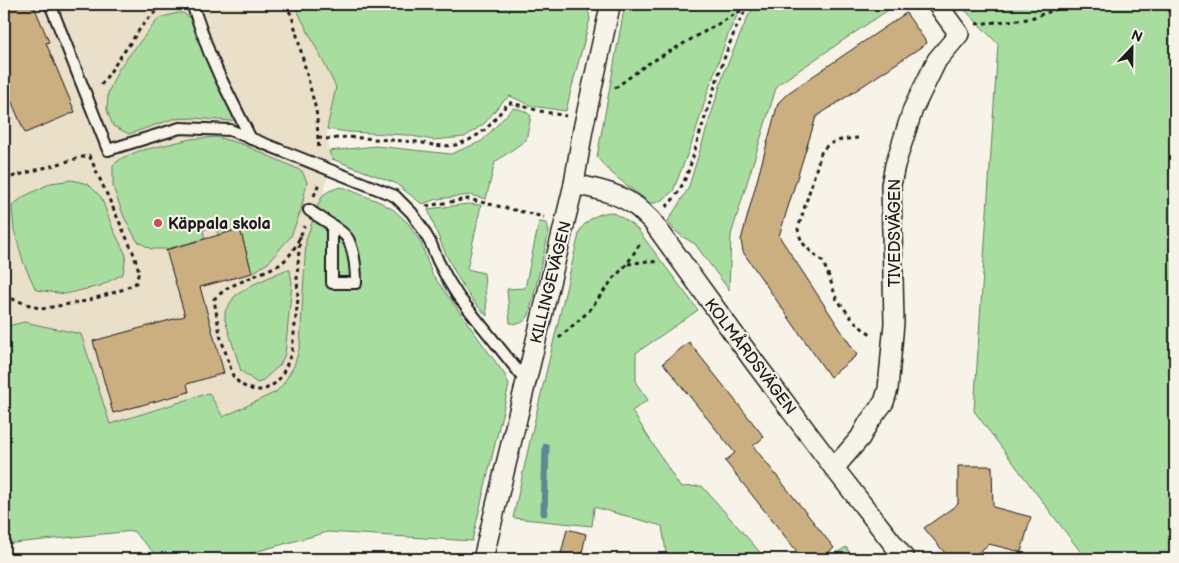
<svg xmlns="http://www.w3.org/2000/svg" width="1179" height="563" font-family="'Balsamiq Sans',sans-serif">
<style>
.built{fill:#eadfc9}
.green{fill:#a8dda0;stroke:#627c5e}
.lines{fill:none;stroke-linecap:round;stroke-linejoin:round}
.stream{stroke:#5a8a92;stroke-width:7}
.building{fill:#ccaf81;stroke:#1c1c1c}
.lane-casing{stroke:#1c1c1c;stroke-width:14}
.street-casing{stroke:#1c1c1c;stroke-width:22}
.path{stroke:#1c1c1c;stroke-width:3;stroke-dasharray:4 4;stroke-linecap:butt}
.lane{stroke:#f7f3e8;stroke-width:10}
.street{stroke:#f7f3e8;stroke-width:19}
.poi-dot{fill:#d1495b;stroke:#f7f3e8;stroke-width:2}
.labels{text-anchor:middle;stroke-width:4.5;stroke-linejoin:round;paint-order:stroke}
.poi-label{font-size:16px;font-weight:bold;fill:#1c1c1c;stroke:#f7f3e8;text-anchor:start}
.street-label{font-size:16px;fill:#1c1c1c;stroke:#f7f3e8}
</style>
<rect width="100%" height="100%" fill="#f7f3e8"/>
<filter id="ink" filterUnits="userSpaceOnUse"><feTurbulence type="fractalNoise" baseFrequency=".02" numOctaves="2"/><feDisplacementMap in="SourceGraphic" scale="10" xChannelSelector="R" yChannelSelector="G"/><feConvolveMatrix kernelMatrix="1 2 1 2 8 2 1 2 1" color-interpolation-filters="sRGB"/></filter>
<g filter="url(#ink)">
<path class="built" d="M4,4H433L336,87L327,129L329,151L332,159L323,195L318,205L303,270V299L300,346L294,366L284,383L276,392L222,417L209,393L110,424L81,334L24,322L4,327Z"/>
<g class="green">
<path d="M294,4H587L590,19L571,90L566,111L532,106L510,96L501,103L485,123L465,137L433,140L406,135L348,132L327,129L336,87Z"/>
<path d="M625,4H743L729,32L708,91L694,137L673,191L664,199L655,203H650C632,188 611,176 597,157Z"/>
<path d="M758,4H897L777,85L731,235L729,290L695,244L683,237L674,230L668,221L688,189L725,70L749,14Z"/>
<path d="M959,4H1175V559H1086L974,411L998,44Z"/>
<path d="M178,13H183L189,17L235,118L231,121L194,118L173,119L129,134L113,126L107,110L108,93L119,68L159,18Z"/>
<path d="M513,108C520,109 525,110 531,116L526,140L495,162L486,199L470,195L437,199L422,204L395,183L332,159L329,151L376,146L451,154L482,141Z"/>
<path d="M216,137L242,144L302,171L307,182L301,210L291,236L268,263L252,273L240,229L218,235L216,226L203,230L205,239L166,249H151L137,241L124,217L113,187V165L122,158L139,151L191,139Z"/>
<path d="M72,180L88,184L101,197L113,229L126,255L123,274L100,286L65,294L36,290L24,264L14,230L12,206L23,197L51,183Z"/>
<path d="M340,187L345,188L380,202L394,210L409,224L421,243L432,274L505,375L509,385L472,541L328,532L229,559H160L133,531L4,544V327L24,322L81,334L110,424L209,393L223,417L276,392L284,383L294,366L300,346L306,240L318,205L323,195L329,191Z"/>
<path d="M468,204L481,205L467,269L484,273L487,316C482,310 476,305 471,298C452,271 439,241 428,209Z"/>
<path d="M610,212C621,216 629,222 638,230L698,310L636,353V383L648,400L632,411L680,487L702,486L766,559H667L662,526L594,507L592,526L513,518L532,432L580,230C588,219 596,214 610,212Z"/>
<path d="M539,222L547,223L549,232L529,315C524,323 520,325 510,323L507,289L525,288Z"/>
<path d="M285,270H290L292,283L285,354L280,365L261,382L257,383L241,371L225,320V311L235,296L252,285Z"/>
<path d="M846,547L854,559H827Z"/>
</g>
<g class="lines">
<path class="stream" d="M544,513L546,447"/>
</g>
<g class="building">
<path d="M4,4H33L49,42L46,43L75,112L25,133L10,98L4,100Z"/>
<path d="M906,13L927,43L816,117L779,236L857,355L830,377L743,252L741,240L778,103L788,93Z"/>
<path d="M240,229L252,273L200,287L224,373L187,384L189,392L113,413L93,341L185,316L166,250Z"/>
<path d="M689,342L764,437L753,446L834,548L820,559H803L725,461L735,453L663,363Z"/>
<path d="M958,466H992L993,507L1031,517L1021,552L989,544L970,559H950L924,528L958,504Z"/>
<path d="M567,529L586,534L581,558L561,554Z"/>
</g>
<g class="lines">
<g class="lane-casing">
<g id="lane">
<path d="M50,4L108,150L180,128L230,130L395,196L412,213L422,228L431,244L438,261L448,280L458,296L526,381"/>
<path d="M192,4L209,52L220,77L251,139"/>
<path d="M309,210C318,217 344,231 348,239C355,253 356,268 356,283H332V225"/>
</g>
</g>
<g class="street-casing">
<g id="street">
<path d="M574,184C596,189 619,193 637,207C642,211 647,216 652,221L755,363L834,468L905,559"/>
<path d="M834,468L860,438L869,422L884,402L888,389L894,323L891,185L895,165L913,109L937,60L959,34L937,4"/>
<path d="M483,559L574,184L583,129L609,11L608,4"/>
</g>
</g>
<g class="path">
<path d="M285,4L292,16L316,110C318,123 317,135 319,148"/>
<path d="M976,24L1028,19L1063,7V4"/>
<path d="M101,85L144,23L163,4"/>
<path d="M615,88L646,65L746,8"/>
<path d="M318,138L329,139L347,137L418,142L433,145L444,146L456,145L469,140L481,133L491,124L508,103H512L540,111L566,116"/>
<path d="M858,138C845,139 828,140 821,153L798,229L799,234L802,242L807,248L823,262L830,279L836,298L853,320L863,329L873,335"/>
<path d="M4,179L90,155"/>
<path d="M314,196L319,183"/>
<path d="M426,206L468,199L544,217"/>
<path d="M666,207C685,189 691,164 698,139C707,112 715,85 724,59C731,40 738,20 750,4"/>
<path d="M300,236L297,277L298,299L292,351L287,364L281,377L274,384L264,390H254L241,385L233,376L220,335L214,299L227,288L279,265C292,256 299,241 304,226"/>
<path d="M628,264L648,261L656,262"/>
<path d="M4,296L41,309L86,301L119,291L136,283L139,271L133,252L89,155"/>
<path d="M559,338L588,312L613,279L627,264L641,242"/>
</g>
<use href="#lane" class="lane"/>
<use href="#street" class="street"/>
</g>
</g>
<circle class="poi-dot" cx="158" cy="223" r="5"/>
<g class="labels">
<g class="poi-label">
<text x="168" y="229">Käppala skola</text>
</g>
<g class="street-label">
<text transform="translate(894 233) rotate(-90)" y="6">TIVEDSVÄGEN</text>
<text transform="translate(550 282) rotate(-76)" y="6">KILLINGEVÄGEN</text>
<text transform="translate(751 356) rotate(53)" y="6">KOLMÅRDSVÄGEN</text>
</g>
</g>
<rect width="1179" height="563" fill="none" stroke="#f7f3e8" stroke-width="20"/>
<rect x="10" y="10" width="1159" height="543" fill="none" stroke="#1c1c1c" stroke-width="2" filter="url(#ink)"/>
<g transform="translate(1132 48) rotate(22)" stroke="#f7f3e8" stroke-width="4" paint-order="stroke">
<path d="M0-4L9 19L0 12L-9 19Z" fill="#1c1c1c"/>
<text y="-8" font-size="14" font-weight="bold" text-anchor="middle" fill="#1c1c1c">N</text>
</g>
</svg>
